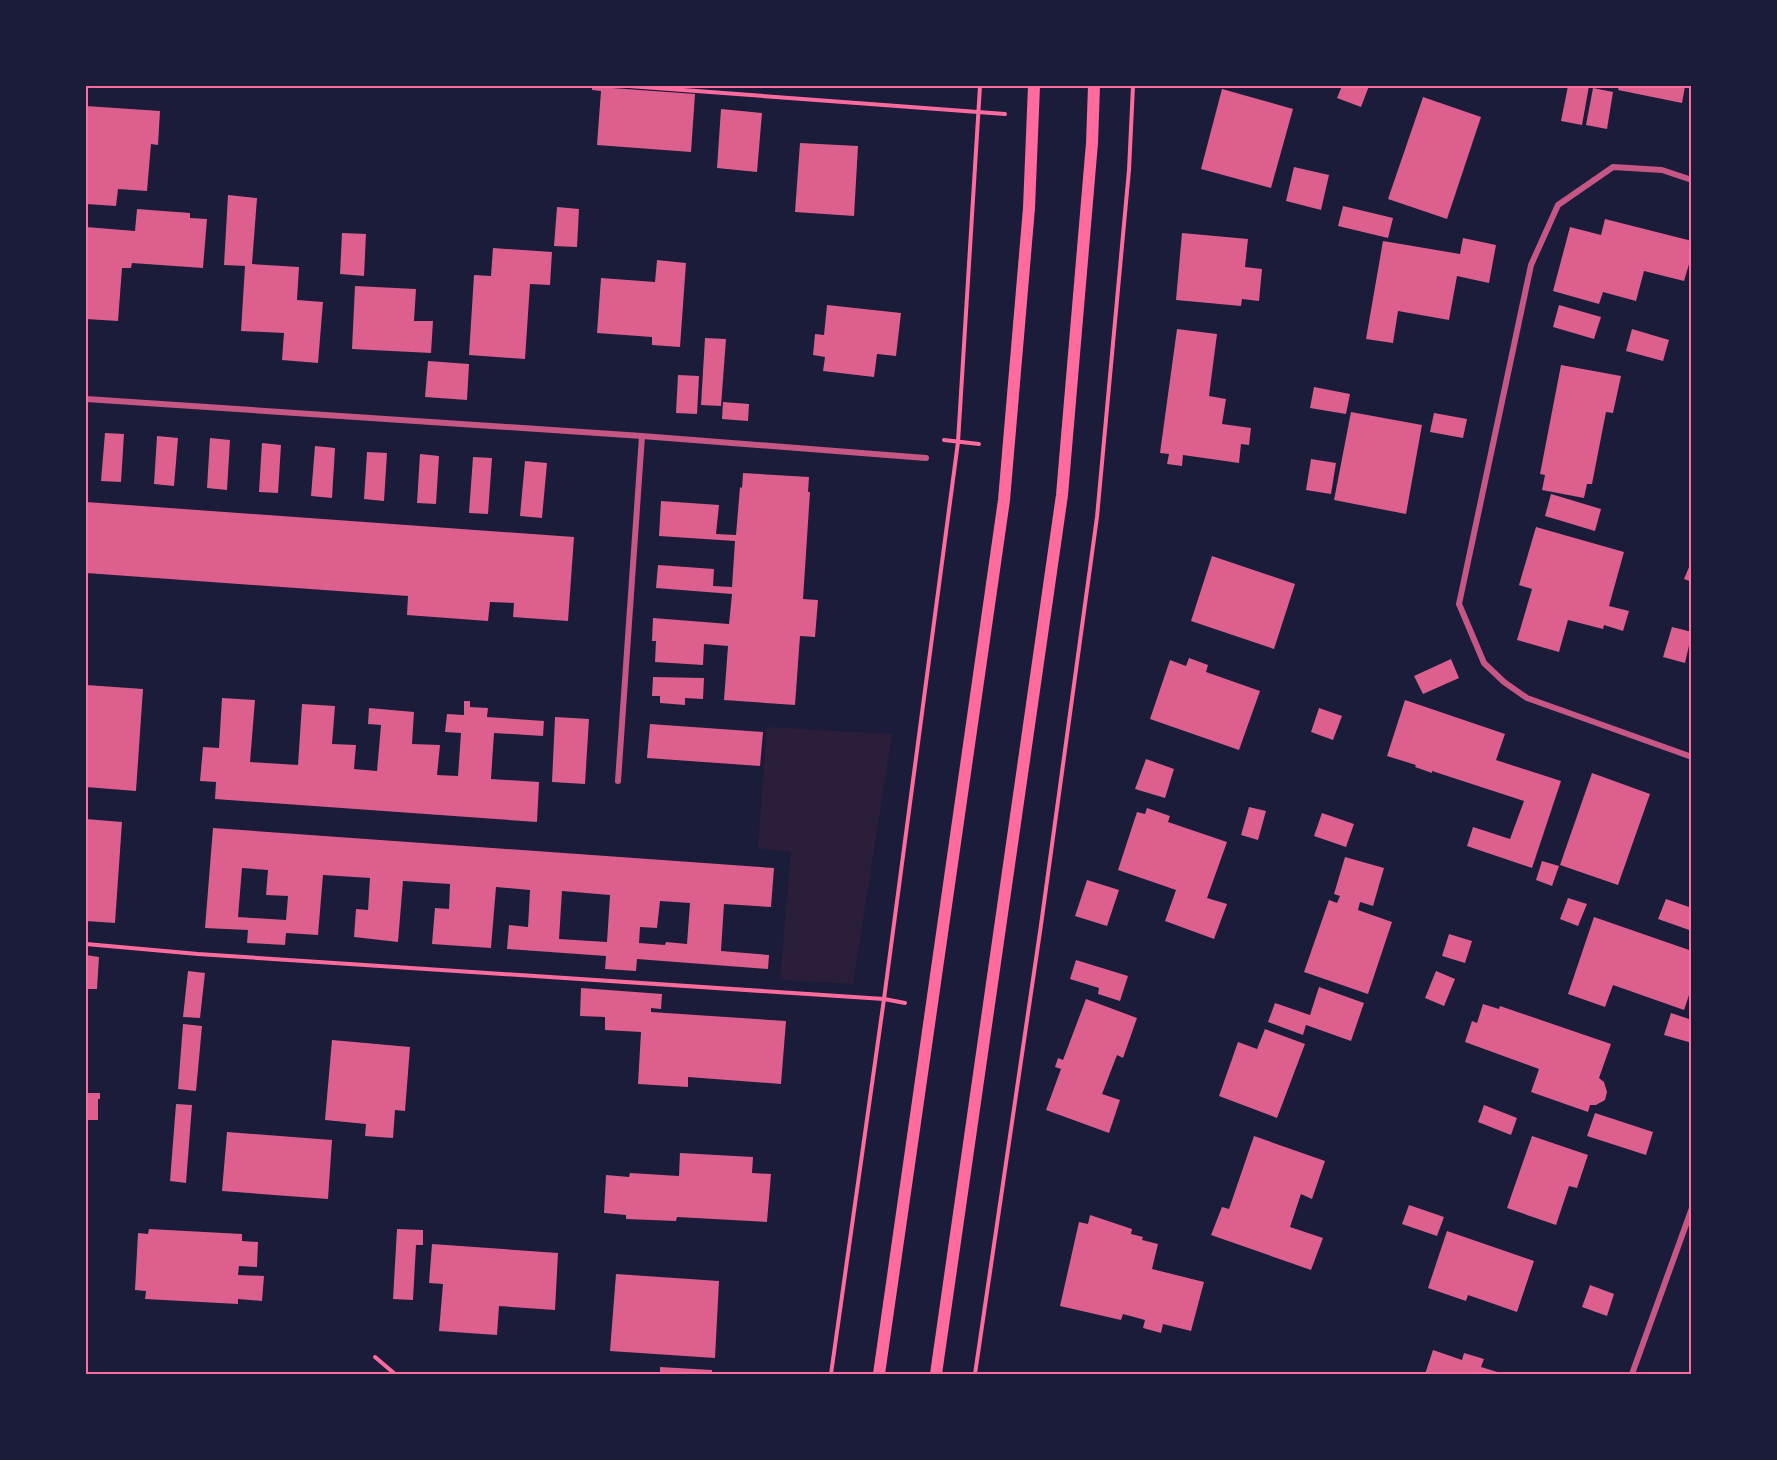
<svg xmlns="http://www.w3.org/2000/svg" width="1777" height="1460" font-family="Cabin,sans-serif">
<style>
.green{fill:#2a1e3b}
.building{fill:#dd5f8e;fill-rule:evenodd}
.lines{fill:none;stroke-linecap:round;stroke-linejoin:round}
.path{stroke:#ff6b9d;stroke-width:4}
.minor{stroke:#c65784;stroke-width:6}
.secondary{stroke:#ff6b9d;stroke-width:12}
.neatline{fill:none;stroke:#ff6b9d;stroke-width:2}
</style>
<rect width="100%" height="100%" fill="#1b1b3a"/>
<path class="green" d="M767,727L892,734L853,984L780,980L791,852L758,848Z"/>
<g class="building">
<path d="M592,86H613L612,88L695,94L691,152L597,145L601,91L592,90Z"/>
<path d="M1342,86H1369L1361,107L1337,98Z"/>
<path d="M1568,86H1589L1582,125L1561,121Z"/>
<path d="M1619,86H1685L1682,103L1618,90Z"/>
<path d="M1593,88L1613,92L1607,129L1586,125Z"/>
<path d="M1222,89L1293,109L1271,188L1201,169Z"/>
<path d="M1423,97L1481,117L1447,219L1388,199Z"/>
<path d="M86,106L160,111L158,145L151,144L147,191L118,189L116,206L86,204Z"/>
<path d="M721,109L762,113L757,172L717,168Z"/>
<path d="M800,143L858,146L854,216L795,212Z"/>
<path d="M1294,167L1329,175L1321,210L1286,201Z"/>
<path d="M228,195L257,198L252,264L299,267L297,300L323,302L318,363L282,360L284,333L241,331L245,266L224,265Z"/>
<path d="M1343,206L1393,218L1388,238L1338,226Z"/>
<path d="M557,207L579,209L577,247L554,246Z"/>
<path d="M137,209L190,213V218L207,219L203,268L132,263L131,268H122L118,321L86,319V227L135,231Z"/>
<path d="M1605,219L1692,241V254L1684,281L1644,271L1636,301L1603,292L1599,304L1553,291L1570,227L1601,235Z"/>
<path d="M342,233L366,234L364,276L340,274Z"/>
<path d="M1182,233L1248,239L1245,267L1262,269L1259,301L1242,299L1241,306L1176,300Z"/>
<path d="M1463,238L1496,245L1489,283L1457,276L1449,320L1398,311L1393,343L1366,339L1383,241L1460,254Z"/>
<path d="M493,248L552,252L550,285L530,284L525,359L469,355L474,275L491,276Z"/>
<path d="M657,260L686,263L680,347L652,345V337L597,333L601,278L655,282Z"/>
<path d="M355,286L416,289L414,321H433L431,353L352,349Z"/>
<path d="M827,305L901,313L896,356L877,354L874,377L823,371L825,357L813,355L815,334L824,335Z"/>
<path d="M1559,305L1601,317L1594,339L1553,327Z"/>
<path d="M1177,329L1217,334L1209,396L1226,399L1222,424L1251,428L1249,445L1241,444L1239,463L1183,455L1182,466L1167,464L1169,454L1160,453Z"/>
<path d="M1632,329L1669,340L1663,361L1626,351Z"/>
<path d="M705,338L726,339L721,406L701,405Z"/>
<path d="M428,361L469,364L467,400L425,397Z"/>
<path d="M1561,365L1621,376L1613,413L1606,412L1592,484H1587L1584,498L1542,490L1545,475L1540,474Z"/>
<path d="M678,375L699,376L697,414L676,413Z"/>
<path d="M1314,387L1350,394L1346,414L1310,408Z"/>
<path d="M723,402L749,404L748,421L722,419Z"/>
<path d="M1351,412L1422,425L1406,514L1334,500Z"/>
<path d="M1434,413L1467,419L1463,438L1430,432Z"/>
<path d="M105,433L124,434L121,482L101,481Z"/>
<path d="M157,436L178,438L174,486L154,484Z"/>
<path d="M210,438L230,440L227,490L207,488Z"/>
<path d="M262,443L281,445L278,493L259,492Z"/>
<path d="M315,446L335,448L332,498L311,496Z"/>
<path d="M367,452L387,453L384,501L364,499Z"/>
<path d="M420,454L439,456L436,504L417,503Z"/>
<path d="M473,457L492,458L488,514L469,513Z"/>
<path d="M1311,459L1336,463L1331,494L1306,490Z"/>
<path d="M525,461L547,463L542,518L520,516Z"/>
<path d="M743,473L809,477L808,492H810L803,599L818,600L815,637L800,636L795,705L724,700L728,646L704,644L703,665L655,662L656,641H652L653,618L729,624L732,594L656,588L658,565L714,569L713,586L732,587L735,541L659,536L661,501L719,505L716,534L736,535L740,487L742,488Z"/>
<path d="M1551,494L1601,509L1595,531L1545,516Z"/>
<path d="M86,502L574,537L568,621L513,617L514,603L490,602L488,621L407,615L408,596L86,573Z"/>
<path d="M1536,527L1624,552L1609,606L1629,611L1623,631L1604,625L1603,629L1568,620L1559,652L1517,640L1532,589L1519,585Z"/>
<path d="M1212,556L1295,584L1274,649L1191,621Z"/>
<path d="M1692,560V582L1684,579Z"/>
<path d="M1672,627L1692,632L1685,663L1663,657Z"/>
<path d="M1189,658L1208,665L1206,672L1260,691L1239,750L1150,719L1170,660L1186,666Z"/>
<path d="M1451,659L1459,678L1423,694L1414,676Z"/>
<path d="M653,677L704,678L703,699L685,698V705L660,703V696H652Z"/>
<path d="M86,685L143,689L136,791L86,787Z"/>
<path d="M222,698L255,700L250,762L298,765L302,704L335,706L332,744L356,745L354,769L377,771L381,725L368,724L369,708L414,712L412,744L440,745L437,775L458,776L461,733L445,732L447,714L464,715V701H470V707L488,708L487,717L544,721L543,736L494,733L491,779L539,782L537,822L215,799L216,782L200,781L203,747L219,748Z"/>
<path d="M1405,700L1505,734L1496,760L1561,781L1532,868L1467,846L1473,827L1510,839L1524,801L1432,771V773L1415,767L1416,765L1387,756Z"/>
<path d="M1319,708L1342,716L1333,740L1311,732Z"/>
<path d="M555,717L589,719L585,784L552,782Z"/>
<path d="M650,724L763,732L760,766L647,758Z"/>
<path d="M1146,759L1174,769L1165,798L1135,789Z"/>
<path d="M1592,773L1650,794L1618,885L1560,865Z"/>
<path d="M1249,807L1266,811L1258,840L1241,835Z"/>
<path d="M1147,808L1170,816L1168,822L1227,842L1207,898L1227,904L1214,939L1165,921L1176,890L1118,870L1137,812L1145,814Z"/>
<path d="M1322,813L1354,824L1346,847L1314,836Z"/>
<path d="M86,819L122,822L115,923L86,921Z"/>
<path d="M213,828L774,868L771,907L724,904L721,951L769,955L768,969L637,959L636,971L605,969L606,956L507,949L509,925L528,927L530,890L496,887L491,948L432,944L435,908L449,909L450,884L403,881L398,942L354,937L356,909L368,910L370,878L323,875L318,935L286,933L285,945L247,943L248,930L205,928ZM242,868L268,870L266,895L288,896L286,920L238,917ZM562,891L610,895L607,942L559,939ZM660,901L690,903L687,944L666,942L665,945L639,943L640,927L657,928Z"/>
<path d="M1345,857L1384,868L1373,906L1360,902L1358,910L1392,922L1368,994L1304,972L1329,900L1337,903L1340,896L1334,894Z"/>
<path d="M1542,861L1559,866L1552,886L1536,880Z"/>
<path d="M1087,880L1119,890L1107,926L1075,916Z"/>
<path d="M1568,898L1587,904L1578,926L1560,919Z"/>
<path d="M1666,899L1692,908V931L1658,919Z"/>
<path d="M1594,917L1692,951V986L1684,1010L1613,985L1605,1007L1568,994Z"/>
<path d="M1449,934L1472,941L1465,963L1442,956Z"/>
<path d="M86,955L99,957L97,989H86Z"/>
<path d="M1076,960L1128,976L1120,1001L1098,994L1099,988L1070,979Z"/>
<path d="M188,971L205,973L200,1018L183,1017Z"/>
<path d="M1436,971L1455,979L1444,1006L1425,998Z"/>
<path d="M1319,987L1364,1003L1351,1041L1306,1025L1303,1035L1268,1022L1275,1003L1310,1015Z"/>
<path d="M581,988L662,994L661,1009L651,1008V1012L786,1021L781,1084L688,1077V1087L638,1084L641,1032L605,1030V1017L580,1016Z"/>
<path d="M1086,999L1137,1018L1123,1058L1117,1055L1102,1094L1120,1100L1109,1133L1046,1110L1061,1069L1055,1067L1058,1058L1063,1060Z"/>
<path d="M1483,1004L1499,1009L1500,1006L1611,1044L1599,1078L1604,1082L1607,1092L1605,1100L1596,1105H1590L1588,1112L1531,1092L1539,1069L1465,1042L1472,1021L1477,1023Z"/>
<path d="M1671,1013L1692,1020V1043L1664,1035Z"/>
<path d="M183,1024L202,1026L196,1091L178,1089Z"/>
<path d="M1265,1029L1305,1044L1277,1118L1219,1096L1238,1042L1257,1049Z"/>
<path d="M332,1040L410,1047L405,1111L395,1110L393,1138L365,1136L366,1124L325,1120Z"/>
<path d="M86,1093H100V1099H98V1120H86Z"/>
<path d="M176,1104L192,1105L186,1183L170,1181Z"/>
<path d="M1484,1105L1517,1118L1511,1135L1478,1122Z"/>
<path d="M1595,1113L1653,1132L1646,1155L1587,1136Z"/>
<path d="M227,1132L332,1140L328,1199L222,1191Z"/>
<path d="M1254,1136L1325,1161L1312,1199L1301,1194L1290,1227L1323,1238L1311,1270L1211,1235L1222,1207L1229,1209Z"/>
<path d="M1532,1136L1588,1155L1577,1188L1569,1186L1556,1225L1507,1208Z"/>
<path d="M680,1153L753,1157L752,1173L771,1174L767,1222L677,1217L676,1221L626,1219V1215L604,1213L606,1175L629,1177L630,1173L679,1176Z"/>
<path d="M1409,1205L1444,1217L1437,1236L1402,1224Z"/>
<path d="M1090,1215L1132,1229L1131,1234L1143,1237L1142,1240L1158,1244L1152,1269L1204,1282L1191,1331L1163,1324L1161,1333L1143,1328L1145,1320L1123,1314L1121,1320L1060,1306L1079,1222L1088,1224Z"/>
<path d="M149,1229L242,1234V1241L258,1242L257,1267L239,1266L238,1275L264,1276L262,1301L238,1299V1304L145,1299L146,1291L135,1290L138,1233L148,1234Z"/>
<path d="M397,1229L423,1230V1245H416L413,1300L393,1299Z"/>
<path d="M1447,1231L1534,1261L1517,1312L1468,1295L1466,1301L1428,1288Z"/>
<path d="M432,1244L558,1253L555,1310L499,1306L497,1335L439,1331L443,1284L429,1283Z"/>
<path d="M616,1274L719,1281L715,1358L610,1351Z"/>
<path d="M1590,1285L1614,1294L1607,1316L1582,1307Z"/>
<path d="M1433,1350L1462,1360L1464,1353L1484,1359L1481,1367L1504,1374H1425Z"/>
<path d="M660,1367L712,1370V1374H660Z"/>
</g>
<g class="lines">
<g class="path">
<path d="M629,86L1005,114"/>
<path d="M944,440L979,444"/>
<path d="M86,944L198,954L884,999L905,1003"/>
<path d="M375,1357L395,1374"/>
<path d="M831,1374L884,999L958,442L980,86"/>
<path d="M975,1374L1041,925L1097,517L1129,170L1133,86"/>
</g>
<g class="minor">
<path d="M1692,180L1662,170L1613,167L1558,205L1531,265L1459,604L1484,663L1504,682L1527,698L1692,757"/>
<path d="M86,399L642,436L926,458"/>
<path d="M618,781L642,436"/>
<path d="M1632,1374L1692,1208"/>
</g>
<g class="secondary">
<path d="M879,1374L1004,500L1029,208L1034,86"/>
<path d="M936,1374L1062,495L1092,143L1094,86"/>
</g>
</g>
<rect width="1777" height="1460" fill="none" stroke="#1b1b3a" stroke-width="174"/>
<rect x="87" y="87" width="1603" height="1286" class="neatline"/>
</svg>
